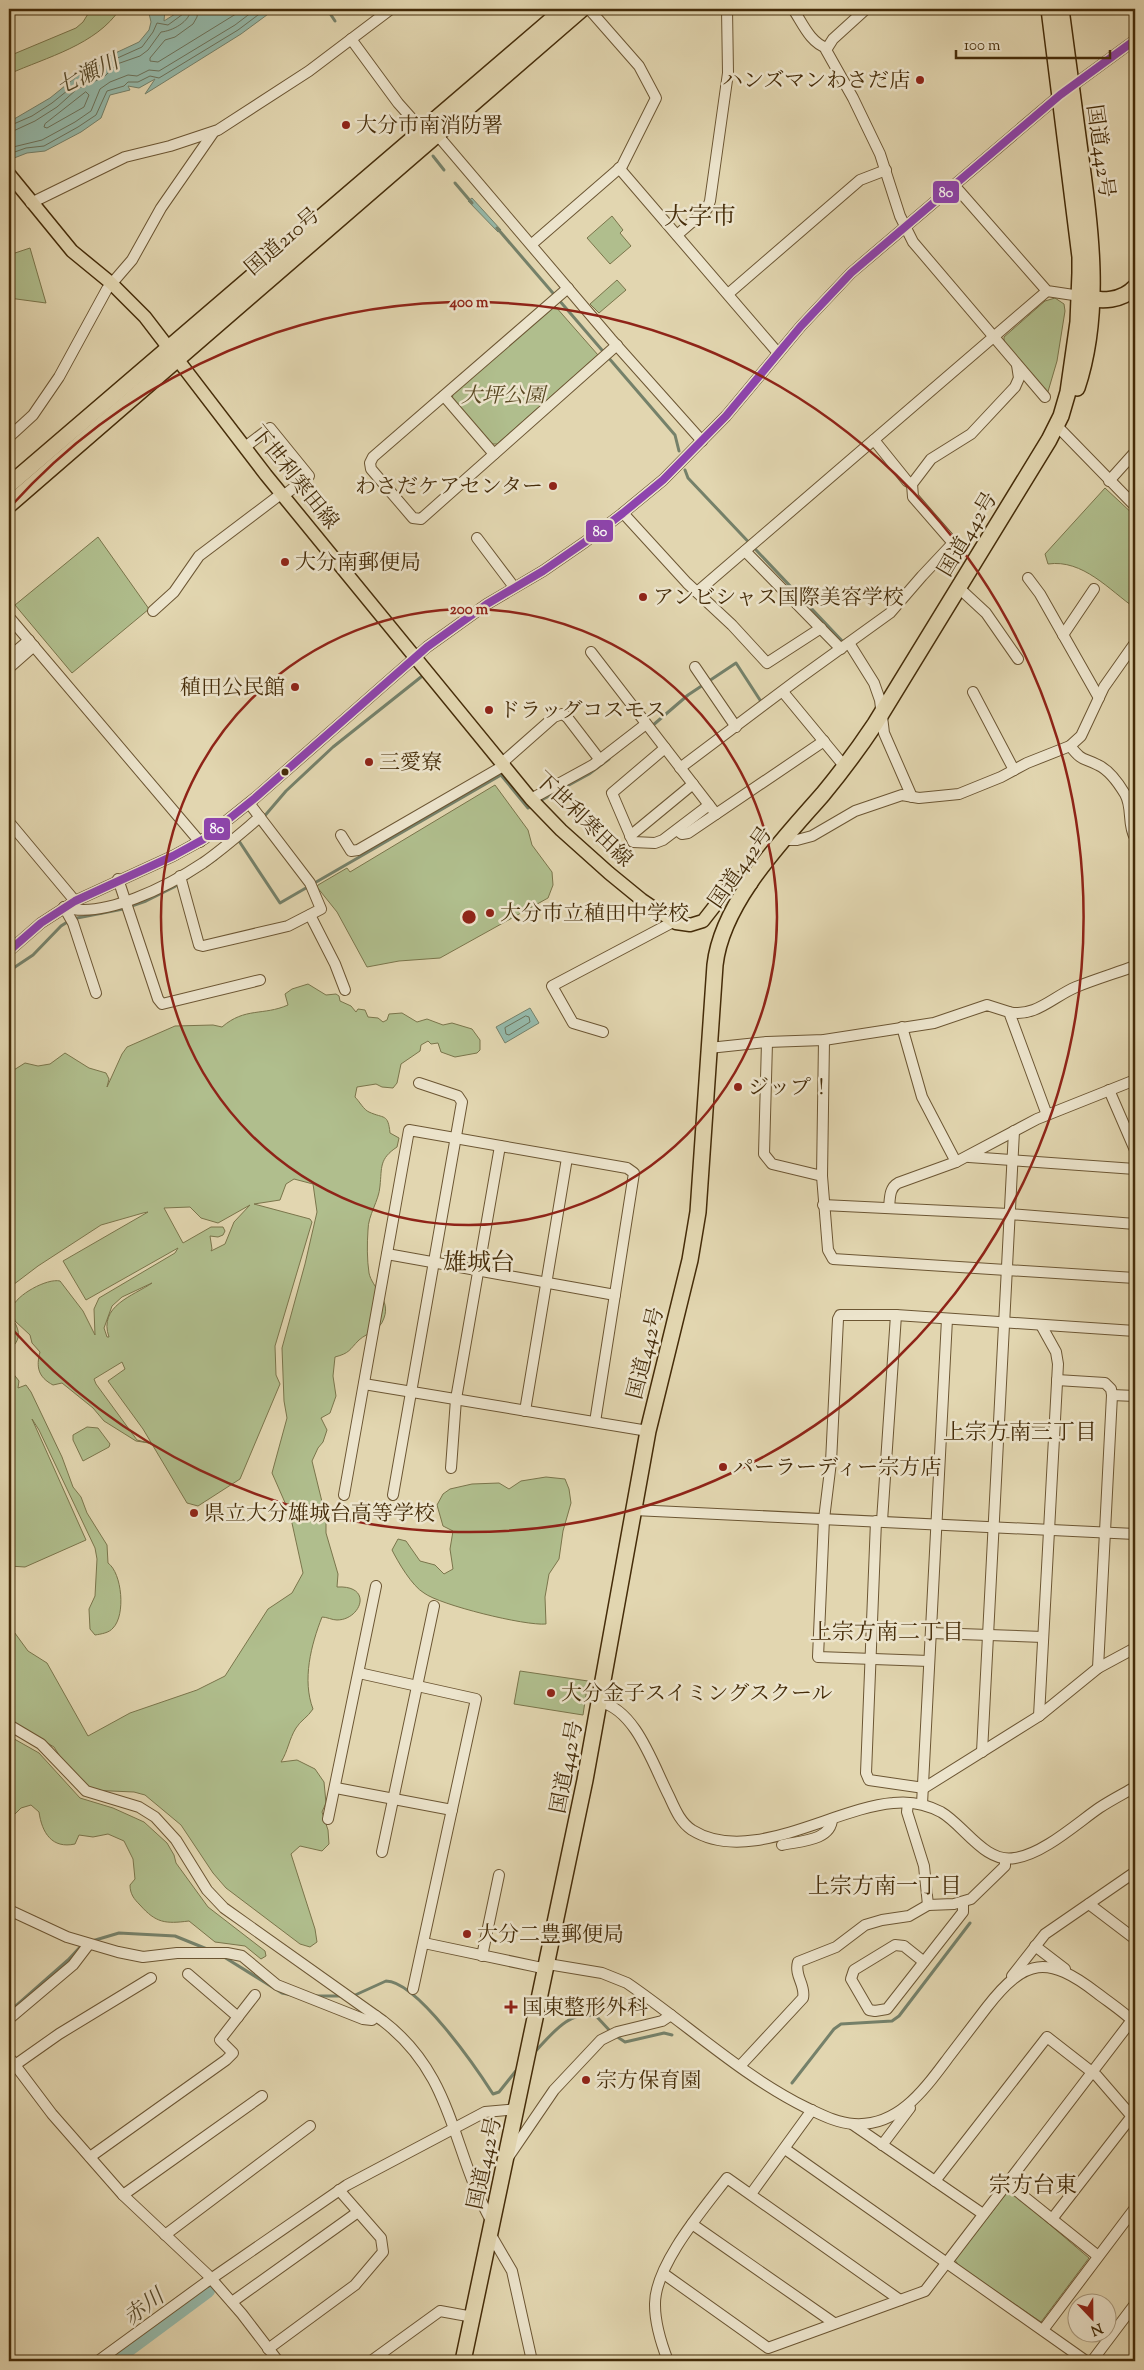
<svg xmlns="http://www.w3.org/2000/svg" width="1144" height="2370" font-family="'Sorts Mill Goudy','Noto Serif JP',serif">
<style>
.green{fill:#b0be8d;stroke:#7a754b;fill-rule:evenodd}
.water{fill:#95b9aa;stroke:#75816a}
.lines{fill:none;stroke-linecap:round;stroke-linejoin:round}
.shore{stroke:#6d725a;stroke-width:1}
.stream{stroke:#75816a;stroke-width:3}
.river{stroke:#95b9aa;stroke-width:19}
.minor-casing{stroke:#6c5633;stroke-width:12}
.major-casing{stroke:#452c09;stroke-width:15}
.highway-casing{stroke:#452c09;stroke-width:18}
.minor{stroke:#ece4cc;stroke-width:10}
.major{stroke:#e2d6b0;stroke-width:12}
.highway{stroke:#e2d6b0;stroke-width:15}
.bus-1-casing{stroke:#ece4cc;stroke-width:11}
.bus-1{stroke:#8e44ad;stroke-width:8}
.ring{fill:none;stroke:#8f2418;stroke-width:2.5}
.poi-dot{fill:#8f2418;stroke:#ece4cc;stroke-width:2}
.bus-dot{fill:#452c09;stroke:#ece4cc;stroke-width:2}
.labels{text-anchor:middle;stroke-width:5;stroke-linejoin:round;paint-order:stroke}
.poi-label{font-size:21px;fill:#452c09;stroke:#ece4cc;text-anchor:start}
.street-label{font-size:21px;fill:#452c09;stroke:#ece4cc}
.park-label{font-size:21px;font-style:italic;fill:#5a4923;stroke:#ece4cc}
.water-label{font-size:22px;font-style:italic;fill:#554829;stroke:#ece4cc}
.neighbourhood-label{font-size:22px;fill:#452c09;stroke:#ece4cc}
.quarter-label{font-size:24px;fill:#452c09;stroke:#ece4cc}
.centre{fill:#8f2418;stroke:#ece4cc;stroke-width:2.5}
.ring-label{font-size:15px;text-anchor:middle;font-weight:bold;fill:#8f2418;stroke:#ece4cc;stroke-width:5;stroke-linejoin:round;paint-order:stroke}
.line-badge{stroke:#ece4cc;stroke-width:2}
.badge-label{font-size:14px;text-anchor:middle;font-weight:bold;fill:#fff}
</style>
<rect width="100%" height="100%" fill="#e2d6b0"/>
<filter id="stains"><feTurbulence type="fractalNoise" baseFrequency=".004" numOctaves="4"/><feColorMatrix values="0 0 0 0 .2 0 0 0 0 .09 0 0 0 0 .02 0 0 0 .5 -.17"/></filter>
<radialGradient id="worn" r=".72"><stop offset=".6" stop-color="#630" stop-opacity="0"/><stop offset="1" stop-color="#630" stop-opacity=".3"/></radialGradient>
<g class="green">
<path d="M91,9H120C96,45 47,57 9,74V56L76,28L83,22Z"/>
<path d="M612,216L623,230L620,233L631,246L610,264L587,238Z"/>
<path d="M30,248L46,303L9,298V255Z"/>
<path d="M617,280L626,290L599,313L590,304Z"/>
<path d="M1055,298L1064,304L1065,311L1057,361L1047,395L1004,344V337L1045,301Z"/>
<path d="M555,306L598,355L497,444H488L452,402L453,393Z"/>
<path d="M1105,488L1135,516V608C1109,590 1083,559 1048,564L1045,554Z"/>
<path d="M98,537L149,609L72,673L15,605Z"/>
<path d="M495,785L528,830L532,845L552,872L553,885L548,898L440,958L399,961L367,967L337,912L317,887L318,885L347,868L350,872Z"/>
<path d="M308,984L326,995L336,994L339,996L340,1001L351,1006L356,1012L358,1009L365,1010L368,1017L378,1018L383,1022L387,1020L389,1014L402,1013L417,1022L427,1019L443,1025L452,1023L472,1029L480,1040V1050L477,1053L455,1057L441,1052L438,1043L431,1044L428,1041L421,1045L420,1051L401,1064L397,1083L393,1088L382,1087L376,1084L357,1087L355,1097C359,1101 364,1110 369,1112C384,1119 388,1113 390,1133L399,1138L397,1147C379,1159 382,1167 380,1186C379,1201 368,1215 368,1230C367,1244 367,1260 369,1273C372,1288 391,1299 384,1318C380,1331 368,1332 359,1340C349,1350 350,1353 335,1357L333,1376L336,1396L330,1413L321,1418L327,1430L323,1442L318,1448L312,1461L326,1518V1533L338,1574L337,1587C374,1585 361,1620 337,1620C332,1620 327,1617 322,1617C311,1645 302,1680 313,1709C308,1717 300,1721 296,1728C289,1739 288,1751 281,1762L297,1760L315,1769L324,1782L326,1803L322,1812L328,1830L329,1844L322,1851L300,1846L291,1854L315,1929L317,1942L310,1947L300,1944L226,1888L213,1873L181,1825L145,1795L134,1792L88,1790L61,1758L54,1747L9,1720V1625L28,1651L47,1663L88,1736L130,1713L197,1690L225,1676L268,1609L292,1593L303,1573L290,1514L272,1473L287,1418L284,1401L282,1348L305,1264L317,1212L313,1184L294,1179L286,1184L280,1200L254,1204L310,1219L312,1222L275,1346L276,1375L280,1384L240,1479L198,1506L187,1503L143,1429L108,1381L125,1369L122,1362L94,1379L96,1384L137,1440L149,1443L136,1441L104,1421L93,1408L62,1383L53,1385C38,1377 36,1367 40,1352L32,1343L30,1335L15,1321L12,1308C16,1295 47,1278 60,1281L83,1311L95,1335L94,1309L99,1298L175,1253L178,1248L86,1300L63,1261L148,1212L143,1213L101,1225L38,1266L9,1288V1073L25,1063L38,1066L50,1064L65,1053L89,1068L106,1073L109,1079L107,1087L122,1054L127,1047L175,1026L213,1025L222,1027C245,1007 263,1016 288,1005L285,994L292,989ZM250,1205L234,1222L225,1244L211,1251L212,1249L210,1236L218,1237L223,1235L225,1231L223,1227H211L183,1243L164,1208L190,1207L201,1218L218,1223ZM152,1283C133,1296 98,1306 109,1337H107L104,1328L112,1306L122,1297Z"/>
<path d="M9,1320L15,1323C21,1334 19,1342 9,1350Z"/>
<path d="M12,1372L19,1381L18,1388L26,1385L31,1392L62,1457L73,1487L81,1497L87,1513L107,1545L108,1563C122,1573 126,1615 113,1628C109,1633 101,1634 95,1635L90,1629L89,1609L95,1596L97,1559L95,1548L39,1430L32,1419L86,1540L25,1567L9,1566V1374Z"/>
<path d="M87,1427L98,1428L110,1444L109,1447L83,1461L73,1440V1435Z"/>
<path d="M546,1477L565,1479L569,1489L571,1503L563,1531L559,1559L549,1574L545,1597L546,1624C525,1626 440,1605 424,1593C412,1586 398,1562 392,1550L398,1539L406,1541L420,1561L435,1565L444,1574L453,1569L450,1549L453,1531L443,1526L437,1505L443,1494L450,1489L472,1484L499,1483L509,1489L521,1481Z"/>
<path d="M520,1671L588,1681L583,1715L514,1704Z"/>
<path d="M9,1736L39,1753L80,1798L113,1808L144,1822L167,1843L174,1855L176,1863L208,1907L265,1951L266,1956L261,1959L245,1946L215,1942L189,1921C165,1924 156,1923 140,1905C134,1899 130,1894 130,1885L135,1879L133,1859L124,1841L108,1834L93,1837L79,1835L75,1844C52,1849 42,1833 39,1812L31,1805L21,1808L9,1820Z"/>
<path d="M1009,2190L1089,2258L1041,2322L959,2266L955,2260Z"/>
</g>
<g class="water">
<path d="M148,9H165L164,21L183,9H275L241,34L145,94L155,79L139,88L128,86L130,90L110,95L101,118L81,132L45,151L27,153L9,160V122L50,98L81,73L97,68L109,56L139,42L149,30L151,22Z"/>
<path d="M472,198L501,230L498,232L468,201Z"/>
<path d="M530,1008L539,1023L505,1043L496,1027Z"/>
</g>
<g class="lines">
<g class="shore">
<path d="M198,9L197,17L193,24L175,37L165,40L150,58V61L158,62L244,9"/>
<path d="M86,92L89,95L84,107L47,128L44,127L45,124Z"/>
<path d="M9,126L32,116L52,103L83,78L100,72L113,60L142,47L153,32L157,23L168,25L183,14L184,9"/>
<path d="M9,133L35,121L57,107L77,89L104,77L117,64L140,56L148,50L161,32C172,31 190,22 191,9"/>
<path d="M9,148L42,140L75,122L91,111L100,89L110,82L128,75L137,76L149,70L159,71L235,25L256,9"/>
<path d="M9,154L26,148L44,146L78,127L96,115L107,91L124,86L128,82H138L150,76L159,78L238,30L266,9"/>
<path d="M526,1016L529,1017L530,1022L509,1035L506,1034L505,1028Z"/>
</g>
<g class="stream">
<path d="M327,9L335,21"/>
<path d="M433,156L444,170"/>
<path d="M455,183L472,203"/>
<path d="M497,228L675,435L679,451"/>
<path d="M685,470L688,478L845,644"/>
<path d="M652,726L688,695L736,663L760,700"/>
<path d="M538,802L589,774L609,759"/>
<path d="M262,819L286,791L333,747L421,677"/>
<path d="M239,841L280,903L501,775L528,808L532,805"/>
<path d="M9,971L33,955L61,926L72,919L123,909L146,901L174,887L216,859"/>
<path d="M92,1941L119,1933L175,1936L207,1949"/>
<path d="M224,1957L282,1993L292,1995"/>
<path d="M316,1996H342"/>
<path d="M353,1996L386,1981C417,1981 477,2069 493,2094L499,2092L519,2067"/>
<path d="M9,2012L68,1960L82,1945"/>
<path d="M616,2036L625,2042L664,2033L672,2035"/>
<path d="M534,2053C550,2036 571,2007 597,2017L611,2032"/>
<path d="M792,2083L834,2029L841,2024L892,2021L899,2016L970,1923"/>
</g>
<path class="river" d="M109,2361L206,2289"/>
<g class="minor-casing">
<g id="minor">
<path d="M793,9C802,22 810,43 827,48"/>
<path d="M866,9L833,39L826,50L853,98L880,154L900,216L913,242L1045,397"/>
<path d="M351,39L398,103L422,130"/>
<path d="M434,131L611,339L702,441"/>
<path d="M619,168L778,353"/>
<path d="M954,185L1047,291L1080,296"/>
<path d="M31,203L125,157L170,146L218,130L309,71L391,9"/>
<path d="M677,235L707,209L710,201L728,73L727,9"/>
<path d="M532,244L622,166L656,98L639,66L589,9"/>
<path d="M568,288L373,457L370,463L371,469L413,518L421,519L617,345"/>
<path d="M728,294L860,180L886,170"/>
<path d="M444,396L494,454"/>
<path d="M1058,427L1135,506"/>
<path d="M9,437L33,415L59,377L107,289L132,260L161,208L213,133"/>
<path d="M874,440L907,481L912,484"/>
<path d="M245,447L270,428L309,476L283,496"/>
<path d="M1109,481L1135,452"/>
<path d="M623,513L687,583L732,625L767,663L821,628"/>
<path d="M477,538L514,587"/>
<path d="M745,551L841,649"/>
<path d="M1028,578L1040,594L1099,698"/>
<path d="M959,588L986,613L1018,659"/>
<path d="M697,592L1047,291"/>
<path d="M153,611L174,592L199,556L281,494"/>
<path d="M9,617L200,842"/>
<path d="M1063,635L1094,589"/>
<path d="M849,643L874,683L880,700L884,733L912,797"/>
<path d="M591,652L716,814"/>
<path d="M9,657L29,640"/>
<path d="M695,667L736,727"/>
<path d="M9,668L34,646"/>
<path d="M783,692L845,767"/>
<path d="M973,692L1014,770"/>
<path d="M1070,746C1083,762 1082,757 1098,765C1109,770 1119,784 1125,794C1133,808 1127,824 1135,838"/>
<path d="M665,748L612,793L633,842L655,843L663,840L709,805"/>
<path d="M503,762L554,717L562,714L567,717L600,760"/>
<path d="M680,768L797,680L890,613L922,576L953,543L913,497L912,484L931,459L971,434L1015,387L1019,378L1017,365"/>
<path d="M531,799L593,765L646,724"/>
<path d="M9,822L75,901"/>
<path d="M677,830L682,834L688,833L824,741"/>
<path d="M341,835L351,851L358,850L505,765"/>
<path d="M630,836L693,784"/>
<path d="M784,840H797L812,836L855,811L902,795L919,798L959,794L1001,777L1027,763L1070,746L1081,736L1104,687L1135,643"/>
<path d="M180,876L199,945L203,946L288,926L321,909L310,883L249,803"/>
<path d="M118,879L158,999L162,1004L260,980"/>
<path d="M64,907C103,920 170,885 203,863C223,849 241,833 260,817"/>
<path d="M64,907L73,923L96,993"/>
<path d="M310,915L335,964L345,990"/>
<path d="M9,951L41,923L75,901L173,856L204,839L255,798L427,647L487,604L543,571L585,542L623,513L663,480L726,416L801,326L851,273L1060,95L1135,40"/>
<path d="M1009,1012C1035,1018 1054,996 1076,987C1096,979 1116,973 1135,966"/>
<path d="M902,1027L922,1097L956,1162"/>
<path d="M603,1032L573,1023L552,986L673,922"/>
<path d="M824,1040L822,1176L828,1250L833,1259L1135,1278"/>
<path d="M767,1042L764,1154L772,1164L822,1176"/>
<path d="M709,1048L767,1042L824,1040L934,1023L987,1005L1009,1012L1047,1115"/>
<path d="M1109,1090L1135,1150"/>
<path d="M969,1157L1135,1169"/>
<path d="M823,1205L1009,1214L1135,1224"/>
<path d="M889,1208C890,1199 889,1188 898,1183L956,1162L1037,1119L1135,1080"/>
<path d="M387,1254L615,1295"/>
<path d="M1057,1380L1105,1383L1111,1389L1112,1395L1098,1668"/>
<path d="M364,1384L648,1431"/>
<path d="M1112,1395L1135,1396"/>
<path d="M525,1411L567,1158"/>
<path d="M998,1432L1054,1433"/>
<path d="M451,1468L456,1399L500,1146"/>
<path d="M344,1495L409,1130L627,1168L634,1173L595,1422"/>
<path d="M393,1495L462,1102L458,1096L419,1083"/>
<path d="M634,1510L1135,1534"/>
<path d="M876,1521L866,1773L869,1780L924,1788L1039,1716L1098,1668L1135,1648"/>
<path d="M882,1521L896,1315"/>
<path d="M931,1633L1043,1637"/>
<path d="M929,1661L818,1657L824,1519L831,1462L838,1319L840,1315H896L1135,1331"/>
<path d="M359,1673L476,1699L413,1989"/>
<path d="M600,1702C636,1710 653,1765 669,1796C675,1809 680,1822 692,1830C750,1866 833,1808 893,1803C910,1801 926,1804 941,1812C964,1825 985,1864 1015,1858C1043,1854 1076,1824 1099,1808C1111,1800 1123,1794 1135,1787"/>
<path d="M1039,1716L1058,1364L1056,1352L1041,1325"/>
<path d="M9,1725L41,1744L86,1791L139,1807L155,1817L176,1840L207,1890L224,1908L383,2021C456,2077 451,2152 493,2224"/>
<path d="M982,1752L1014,1131"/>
<path d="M336,1788L452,1810"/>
<path d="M908,1803L907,1812L924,1866L928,1905"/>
<path d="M922,1804L947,1319"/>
<path d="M328,1819L376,1586"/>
<path d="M782,1845C799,1841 831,1841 832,1819"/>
<path d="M382,1852L434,1606"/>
<path d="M1089,1904L1135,1939"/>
<path d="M9,1910L67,1937L118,1952L143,1957L177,1953H227L242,1956L277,1985L363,2019L372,2020L376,2016"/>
<path d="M424,1943L547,1969"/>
<path d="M1035,1946L1065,1969"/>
<path d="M482,1956L499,1875"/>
<path d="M924,1962L904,1946L895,1945L854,1970L851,1979L869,2010L875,2011L887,2009L963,1912V1902"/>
<path d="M548,1964L602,1973L627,1983C687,2024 742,2076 807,2108C822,2115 837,2123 854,2124C898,2127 924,2090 948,2058C961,2041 974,2024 987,2007C1025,1958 1048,1955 1097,1993C1110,2003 1124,2012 1135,2023"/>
<path d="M188,1974L238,2017"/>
<path d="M1012,1976L1045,1934L1135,1872"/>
<path d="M9,2019L73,1965L89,1944"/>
<path d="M9,2057L52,2114L123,2195L208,2275L242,2314L278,2361"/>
<path d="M15,2065L59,2034L151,1978"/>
<path d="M740,2066L803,1998C806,1985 794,1976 798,1962L836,1947L865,1925L882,1920L909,1916L928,1905L954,1904L971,1899L1005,1866V1859"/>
<path d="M852,2124L983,2214"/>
<path d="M882,2145L910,2108"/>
<path d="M785,2149L1086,2361"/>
<path d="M509,2156L554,2090L601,2040L617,2032L662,2021L671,2015"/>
<path d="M90,2157L226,2060L233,2053L220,2040L255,1995"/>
<path d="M935,2181L1047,2037L1097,2076L1135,2120"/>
<path d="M1007,2183L1098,2256"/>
<path d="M751,2194L812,2110"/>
<path d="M123,2195L262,2096"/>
<path d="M1052,2219L1132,2116"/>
<path d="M692,2224L834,2323"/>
<path d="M165,2235L310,2126"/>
<path d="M491,2235L512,2271L532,2361"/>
<path d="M664,2274L768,2348L925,2291L1135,2016"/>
<path d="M232,2302L358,2212"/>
<path d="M1043,2330L1135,2208"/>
<path d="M268,2349L355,2285L383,2252L381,2238L339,2190"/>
<path d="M98,2361L205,2283L347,2185L485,2112L517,2109"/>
<path d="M371,2361L440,2311L473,2317"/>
<path d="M668,2361C661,2343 655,2325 655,2305C654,2266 704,2208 727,2178L900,2300"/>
<path d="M1092,2361L1135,2304"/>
</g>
</g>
<g class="major-casing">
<path id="major" d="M9,174L72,251L111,283L145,317L266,475L531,799L561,830L609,873L642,900L676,923L690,925L703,921L735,880L741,878L751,884"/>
</g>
<g class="highway-casing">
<g id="highway">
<path d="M1061,9C1067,54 1073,99 1079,144C1090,224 1103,310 1077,388"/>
<path d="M1084,297C1102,302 1122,301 1135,287"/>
<path d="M9,485L564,9"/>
<path d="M9,505L582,9"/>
<path d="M463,2361L585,1780L648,1431L690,1260L698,1212L715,965C722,902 783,840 823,794C842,771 859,748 875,724L1049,440L1061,416L1068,392L1078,322L1080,273V257L1049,9"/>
</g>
</g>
<use href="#minor" class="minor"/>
<use href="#major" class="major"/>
<use href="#highway" class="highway"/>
<g class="bus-1-casing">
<path id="bus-1" d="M9,951L41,923L75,901L173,856L204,839L255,798L427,647L487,604L543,571L585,542L623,513L663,480L726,416L801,326L851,273L1060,95L1135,40"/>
</g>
<use href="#bus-1" class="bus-1"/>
</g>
<g class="ring">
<circle cx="469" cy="917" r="308"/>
<path d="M12 505A615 615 0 1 1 12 1329"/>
</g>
<g class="poi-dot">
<circle cx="920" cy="80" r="5"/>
<circle cx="346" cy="125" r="5"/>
<circle cx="553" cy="486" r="5"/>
<circle cx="285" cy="562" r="5"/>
<circle cx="643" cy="597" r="5"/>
<circle cx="295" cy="687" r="5"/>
<circle cx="489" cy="710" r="5"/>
<circle cx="369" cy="762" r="5"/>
<circle cx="490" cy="913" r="5"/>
<circle cx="738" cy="1087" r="5"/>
<circle cx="723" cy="1467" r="5"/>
<circle cx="194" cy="1513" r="5"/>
<circle cx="551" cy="1693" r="5"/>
<circle cx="467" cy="1934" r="5"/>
<path d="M508.5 1999.5h5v5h5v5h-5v5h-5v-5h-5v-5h5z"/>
<circle cx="586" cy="2080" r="5"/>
</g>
<circle class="bus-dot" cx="285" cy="772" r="4.5"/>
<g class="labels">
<g class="poi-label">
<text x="910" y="87" text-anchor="end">ハンズマンわさだ店</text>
<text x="356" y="132">大分市南消防署</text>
<text x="543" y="493" text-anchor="end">わさだケアセンター</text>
<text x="295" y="569">大分南郵便局</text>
<text x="653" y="604">アンビシャス国際美容学校</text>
<text x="285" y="694" text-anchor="end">稙田公民館</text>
<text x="499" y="717">ドラッグコスモス</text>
<text x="379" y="769">三愛寮</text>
<text x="500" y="920">大分市立稙田中学校</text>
<text x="748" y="1094">ジップ！</text>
<text x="733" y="1474">パーラーディー宗方店</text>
<text x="204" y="1520">県立大分雄城台高等学校</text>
<text x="561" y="1700">大分金子スイミングスクール</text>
<text x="477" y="1941">大分二豊郵便局</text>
<text x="522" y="2014">国東整形外科</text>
<text x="596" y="2087">宗方保育園</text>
</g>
<g class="street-label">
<text transform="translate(1101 151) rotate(82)" y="7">国道442号</text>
<text transform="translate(282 241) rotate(-41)" y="7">国道210号</text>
<text transform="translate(295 477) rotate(51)" y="7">下世利寒田線</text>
<text transform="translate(967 534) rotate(-59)" y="7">国道442号</text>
<text transform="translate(584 819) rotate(44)" y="7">下世利寒田線</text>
<text transform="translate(740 867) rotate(-55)" y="7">国道442号</text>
<text transform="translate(645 1353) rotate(-76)" y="7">国道442号</text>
<text transform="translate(566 1767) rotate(-79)" y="7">国道442号</text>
<text transform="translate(484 2163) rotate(-78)" y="7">国道442号</text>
</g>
<g class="park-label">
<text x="503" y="402">大坪公園</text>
</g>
<g class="water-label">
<text transform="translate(87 73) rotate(-25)" y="8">七瀬川</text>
<text transform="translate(143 2306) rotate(-37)" y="8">赤川</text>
</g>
<g class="neighbourhood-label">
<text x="1020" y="1439">上宗方南三丁目</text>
<text x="887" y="1639">上宗方南二丁目</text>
<text x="885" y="1893">上宗方南一丁目</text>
<text x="1033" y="2192">宗方台東</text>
</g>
<g class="quarter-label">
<text x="700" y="224">大字市</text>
<text x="479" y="1270">雄城台</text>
</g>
</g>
<circle cx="469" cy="917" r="8" class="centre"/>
<g class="ring-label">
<text x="469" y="307">400 m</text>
<text x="469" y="614">200 m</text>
</g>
<g class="line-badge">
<rect x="932" y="180" width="28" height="24" rx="5" fill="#8e44ad"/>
<rect x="585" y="519" width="29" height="24" rx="5" fill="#8e44ad"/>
<rect x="203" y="817" width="28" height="24" rx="5" fill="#8e44ad"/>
</g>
<g class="badge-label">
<text x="946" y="197">80</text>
<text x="600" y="536">80</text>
<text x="217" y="833">80</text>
</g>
<rect width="1144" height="2370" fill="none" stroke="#e2d6b0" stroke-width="30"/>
<rect x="10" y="10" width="1124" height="2350" fill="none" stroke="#452c09" stroke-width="2.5"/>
<rect x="15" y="15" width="1114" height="2340" fill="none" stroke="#452c09"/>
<g transform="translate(1092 2318) rotate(158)"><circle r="24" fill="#ece4cc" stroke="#a99a7e"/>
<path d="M0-4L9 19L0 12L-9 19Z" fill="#8f2418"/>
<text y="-8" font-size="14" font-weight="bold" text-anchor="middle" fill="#452c09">N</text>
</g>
<path d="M956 50v8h154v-8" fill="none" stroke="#452c09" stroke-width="2.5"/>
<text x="964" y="50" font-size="15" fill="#452c09" stroke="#ece4cc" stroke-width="4" paint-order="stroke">100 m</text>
<rect width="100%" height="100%" filter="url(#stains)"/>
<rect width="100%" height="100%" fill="url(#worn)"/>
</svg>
